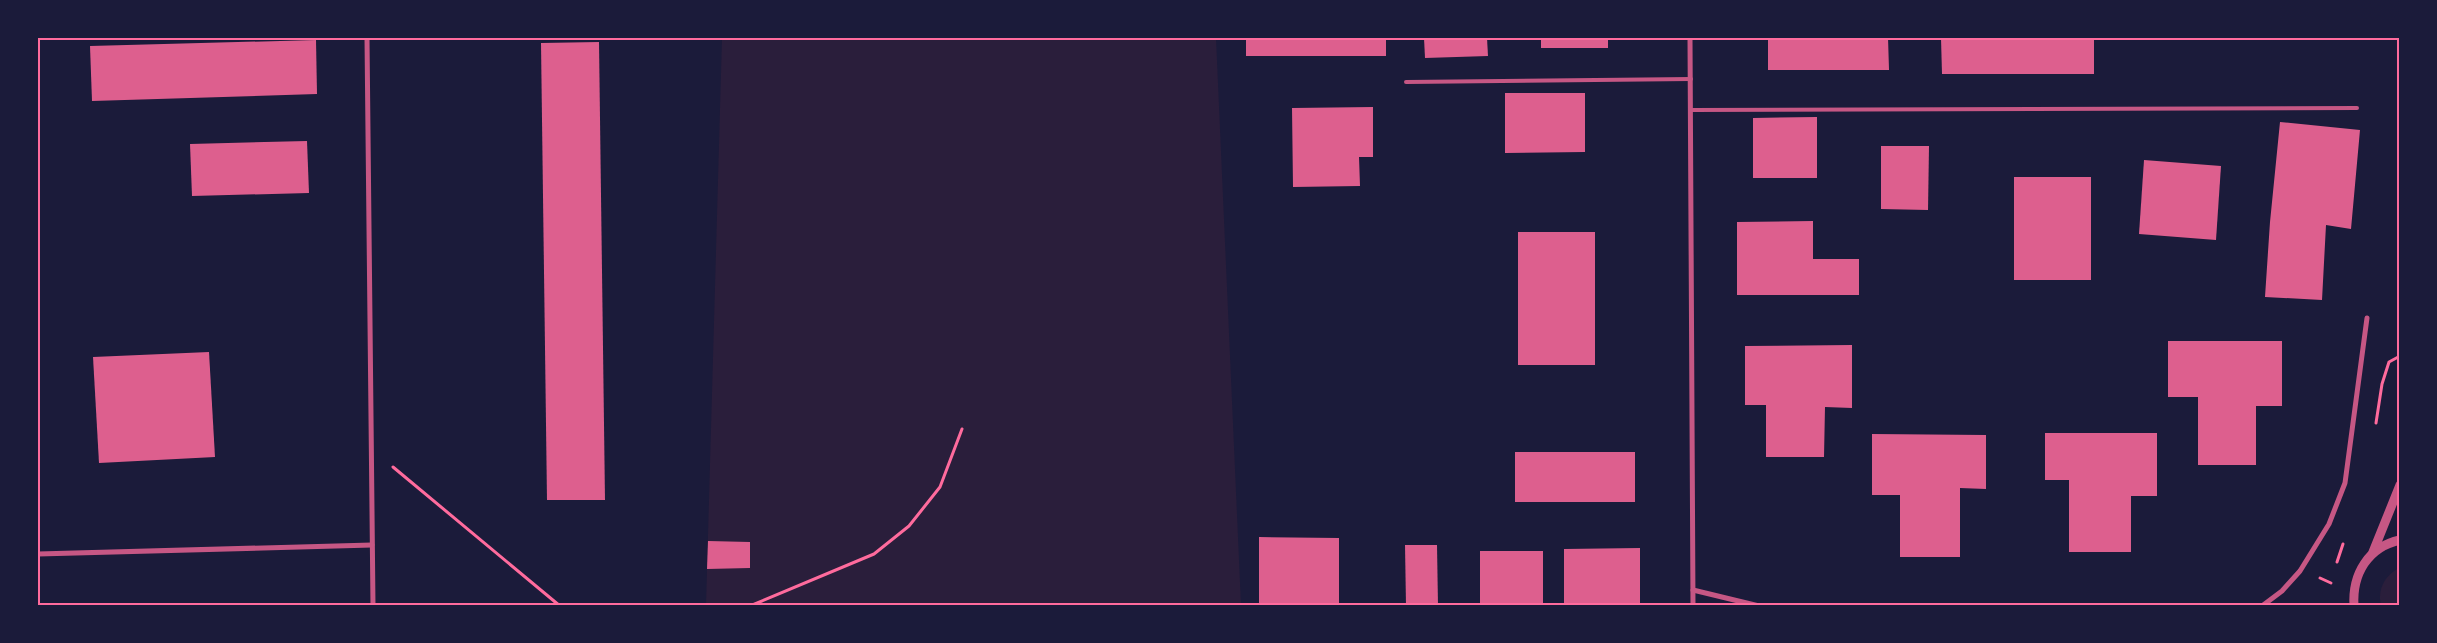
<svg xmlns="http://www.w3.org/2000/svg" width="2437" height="643" font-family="Overpass,sans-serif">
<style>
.green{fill:#2a1e3b}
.building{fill:#dd5f8e}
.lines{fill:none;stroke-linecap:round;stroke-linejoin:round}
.path{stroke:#ff6b9d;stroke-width:3}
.service{stroke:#c65784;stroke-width:4}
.minor{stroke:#c65784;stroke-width:5}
.tertiary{stroke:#c65784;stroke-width:9}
.neatline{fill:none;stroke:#ff6b9d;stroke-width:2}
</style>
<rect width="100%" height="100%" fill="#1b1b3a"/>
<g class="green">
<path d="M722,38H1216L1241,605L706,606Z"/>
<path d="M2399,568V605H2381C2377,590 2385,575 2399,568Z"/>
</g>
<g class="building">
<rect x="1246" y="38" width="140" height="18"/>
<path d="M1424,38H1487L1488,56L1425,58Z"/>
<rect x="1541" y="38" width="67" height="10"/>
<path d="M1768,38H1888L1889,70H1768Z"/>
<path d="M1941,38H2094V74H1942Z"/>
<path d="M316,40L317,94L92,101L90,46Z"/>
<path d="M599,42L605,500H547L541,43Z"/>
<path d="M1505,93H1585V152L1505,153Z"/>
<path d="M1373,107V157H1359L1360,186L1293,187L1292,108Z"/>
<path d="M1817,117V178H1753V118Z"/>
<path d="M2280,122L2360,130L2351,229L2326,225L2322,300L2265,297L2270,222Z"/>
<path d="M307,141L309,193L192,196L190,144Z"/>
<path d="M1881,146H1929L1928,210L1881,209Z"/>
<path d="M2144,160L2221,166L2216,240L2139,234Z"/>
<rect x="2014" y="177" width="77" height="103"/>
<path d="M1813,221V259H1859V295H1737V222Z"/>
<rect x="1518" y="232" width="77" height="133"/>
<path d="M2168,341H2282V406H2256V465H2198V397H2168Z"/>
<path d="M1852,345V408L1825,407L1824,457H1766V405H1745V346Z"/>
<path d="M209,352L215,457L99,463L93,357Z"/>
<path d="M2045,433H2157V496H2131V552H2069V480H2045Z"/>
<path d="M1872,434L1986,435V489L1960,488V557H1900V495H1872Z"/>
<rect x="1515" y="452" width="120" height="50"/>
<path d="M1259,537L1339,538V606H1259Z"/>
<path d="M708,541L750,542V568L707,569Z"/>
<path d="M1405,545H1437L1438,606H1406Z"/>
<path d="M1640,548V606H1564V549Z"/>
<rect x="1480" y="551" width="63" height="53"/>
</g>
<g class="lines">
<g class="path">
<path d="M2376,423L2382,384L2389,362L2400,356"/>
<path d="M393,467L560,606"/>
<path d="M2337,562L2343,544"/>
<path d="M2320,578L2331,583"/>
<path d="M750,606L874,554L909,526L940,487L962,429"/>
</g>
<g class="service">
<path d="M1406,82L1691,79"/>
<path d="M1692,110L2357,108"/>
</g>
<g class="minor">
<path d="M367,38L373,606"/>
<path d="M1690,38L1693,606"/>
<path d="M38,554L372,545"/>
<path d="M1693,590L1759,606"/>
<path d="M2262,606L2282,591L2300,571L2329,524L2345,483L2367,318"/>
</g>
<g class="tertiary">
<path d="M2373,552L2400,485"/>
<path d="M2354,606C2352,574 2368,547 2400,540"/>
</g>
</g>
<rect width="2437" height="643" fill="none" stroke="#1b1b3a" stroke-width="78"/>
<rect x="39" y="39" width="2359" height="565" class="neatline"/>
</svg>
